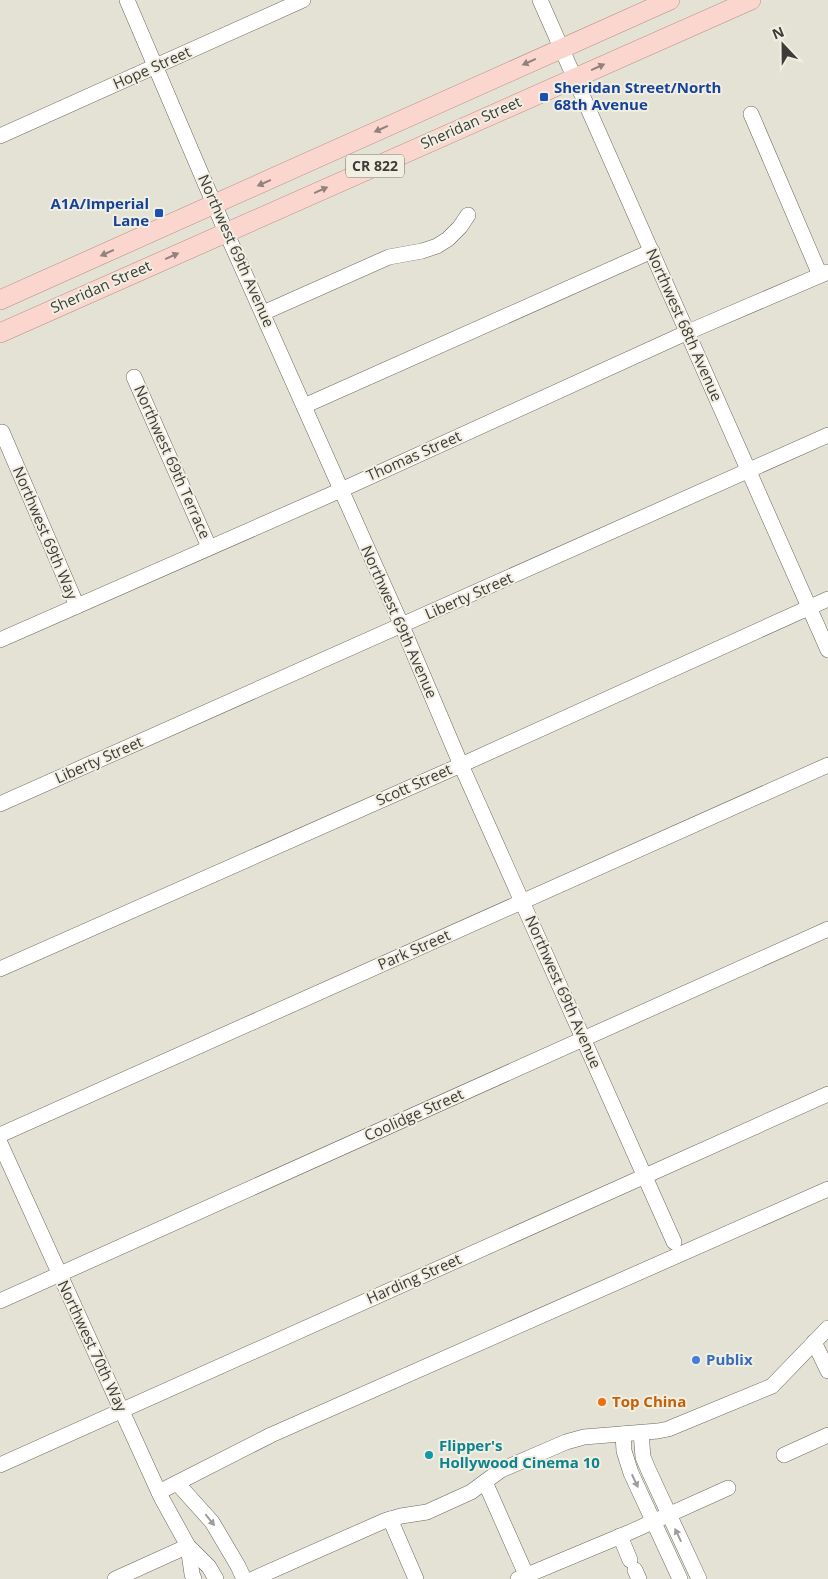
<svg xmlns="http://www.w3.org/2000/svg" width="828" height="1579" font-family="'Open Sans',sans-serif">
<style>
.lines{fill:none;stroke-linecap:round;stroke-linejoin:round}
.minor-casing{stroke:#6c695f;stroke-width:16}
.major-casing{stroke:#b68e84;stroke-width:20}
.minor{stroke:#fff;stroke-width:15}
.major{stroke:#fad6ce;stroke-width:19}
.oneway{fill:#92817c}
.oneway2{fill:#9e9e9c}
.transit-dot{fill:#1a4fb4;stroke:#f1eee2;stroke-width:2}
.shop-dot{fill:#3f7fe0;stroke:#f1eee2;stroke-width:2}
.food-dot{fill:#e8710a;stroke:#f1eee2;stroke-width:2}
.culture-dot{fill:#0f9aa8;stroke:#f1eee2;stroke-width:2}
.labels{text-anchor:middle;stroke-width:4;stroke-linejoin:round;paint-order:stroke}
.shield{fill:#f1eee2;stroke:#73716b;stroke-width:1}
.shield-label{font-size:14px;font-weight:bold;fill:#3d3c38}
.street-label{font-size:15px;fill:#3d3c38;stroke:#f1eee2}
.transit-label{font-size:15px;font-weight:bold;fill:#164399;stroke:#f1eee2;text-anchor:start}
.shop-label{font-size:15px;font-weight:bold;fill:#366cbe;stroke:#f1eee2;text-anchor:start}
.food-label{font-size:15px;font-weight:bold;fill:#c56008;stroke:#f1eee2;text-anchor:start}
.culture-label{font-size:15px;font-weight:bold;fill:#0d838f;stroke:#f1eee2;text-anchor:start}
</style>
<rect width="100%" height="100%" fill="#e4e1d5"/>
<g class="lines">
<g class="minor-casing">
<g id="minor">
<path d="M127,0L226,232L402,626L461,765L674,1242"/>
<path d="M540,0L828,650"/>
<path d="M751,114L820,275"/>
<path d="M0,136L303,0"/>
<path d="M263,313L389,257L422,251L437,246L448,239L460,227L468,215"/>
<path d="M134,377L209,547"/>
<path d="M304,406L652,251"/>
<path d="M2,432L77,606"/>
<path d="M0,640L341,490L688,332L828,272"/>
<path d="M0,804L828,435"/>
<path d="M0,969L461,765L828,599"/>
<path d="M0,1135L828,765"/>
<path d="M0,1143L161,1497L188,1546L209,1567L216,1579"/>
<path d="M0,1301L828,929"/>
<path d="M814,1342L828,1371"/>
<path d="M641,1433L643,1457L648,1469L699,1579"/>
<path d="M623,1434L624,1451L631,1473L680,1579"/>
<path d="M784,1455L828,1435"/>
<path d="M0,1465L828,1094"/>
<path d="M485,1482L528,1579"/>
<path d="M177,1483L212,1522L238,1566L244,1579"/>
<path d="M159,1492L271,1435L828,1189"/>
<path d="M390,1519L416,1579"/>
<path d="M620,1536L630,1560"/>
<path d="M188,1546L192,1574L194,1579"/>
<path d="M635,1570L639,1579"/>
<path d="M115,1579L188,1546"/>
<path d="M253,1579L384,1521L401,1516L427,1512L471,1492L501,1470L566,1442L584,1437L658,1431L668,1429L772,1386L828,1328"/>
<path d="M518,1579L628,1533L728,1488"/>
</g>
</g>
<g class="major-casing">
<g id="major">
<path d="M0,300C224,201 446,98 670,0"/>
<path d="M0,333L751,0"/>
</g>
</g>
<use href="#minor" class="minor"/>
<use href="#major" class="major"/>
</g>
<defs><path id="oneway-solid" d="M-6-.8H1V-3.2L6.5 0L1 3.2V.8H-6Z" transform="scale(1.25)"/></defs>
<g class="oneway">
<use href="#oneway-solid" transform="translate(529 62) rotate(156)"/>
<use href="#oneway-solid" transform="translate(598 67) rotate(-24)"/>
<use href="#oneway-solid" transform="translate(381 129) rotate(156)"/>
<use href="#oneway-solid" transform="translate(264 183) rotate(156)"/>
<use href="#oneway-solid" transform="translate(321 190) rotate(-24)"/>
<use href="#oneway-solid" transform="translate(107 253) rotate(156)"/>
<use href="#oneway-solid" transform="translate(172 256) rotate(-24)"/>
</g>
<g class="oneway2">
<use href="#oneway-solid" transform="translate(635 1481) rotate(65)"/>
<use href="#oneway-solid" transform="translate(210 1520) rotate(51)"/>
<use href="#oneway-solid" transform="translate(678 1535) rotate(-115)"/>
</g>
<g class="transit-dot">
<rect x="539" y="92" width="10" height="10" rx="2.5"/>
<rect x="154" y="208" width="10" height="10" rx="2.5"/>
</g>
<circle class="shop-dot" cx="696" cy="1360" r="5"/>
<circle class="food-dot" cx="602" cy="1402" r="5"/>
<circle class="culture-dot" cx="429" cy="1455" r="5"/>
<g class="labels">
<rect class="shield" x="346" y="154.5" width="58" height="23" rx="4"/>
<g class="shield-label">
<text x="375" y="171">CR 822</text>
</g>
<g class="street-label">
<text transform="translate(152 68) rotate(-24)" y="5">Hope Street</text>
<text transform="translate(471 123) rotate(-24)" y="5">Sheridan Street</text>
<text transform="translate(236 251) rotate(66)" y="5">Northwest 69th Avenue</text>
<text transform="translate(101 287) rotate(-24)" y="5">Sheridan Street</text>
<text transform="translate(684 325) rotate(66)" y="5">Northwest 68th Avenue</text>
<text transform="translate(414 456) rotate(-24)" y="5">Thomas Street</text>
<text transform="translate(172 462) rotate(66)" y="5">Northwest 69th Terrace</text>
<text transform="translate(45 533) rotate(67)" y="5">Northwest 69th Way</text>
<text transform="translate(469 596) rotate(-24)" y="5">Liberty Street</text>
<text transform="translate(399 622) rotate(66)" y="5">Northwest 69th Avenue</text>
<text transform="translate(99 760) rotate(-24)" y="5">Liberty Street</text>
<text transform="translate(414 785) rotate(-24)" y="5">Scott Street</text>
<text transform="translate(414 950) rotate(-24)" y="5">Park Street</text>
<text transform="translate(563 992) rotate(66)" y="5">Northwest 69th Avenue</text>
<text transform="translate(414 1115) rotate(-24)" y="5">Coolidge Street</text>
<text transform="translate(414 1279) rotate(-24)" y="5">Harding Street</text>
<text transform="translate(92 1346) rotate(65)" y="5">Northwest 70th Way</text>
</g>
<g class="transit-label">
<text x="554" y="93">Sheridan Street/North<tspan x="554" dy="17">68th Avenue</tspan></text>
<text x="149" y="209" text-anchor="end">A1A/Imperial<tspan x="149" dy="17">Lane</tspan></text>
</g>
<g class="shop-label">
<text x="706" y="1365">Publix</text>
</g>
<g class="food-label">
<text x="612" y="1407">Top China</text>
</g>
<g class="culture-label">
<text x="439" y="1451">Flipper's<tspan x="439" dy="17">Hollywood Cinema 10</tspan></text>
</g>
</g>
<g transform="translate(783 45) rotate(338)" stroke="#f1eee2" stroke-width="4" paint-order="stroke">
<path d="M0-4L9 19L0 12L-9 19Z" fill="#3d3c38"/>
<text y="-8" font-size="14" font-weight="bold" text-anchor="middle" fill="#3d3c38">N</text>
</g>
</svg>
